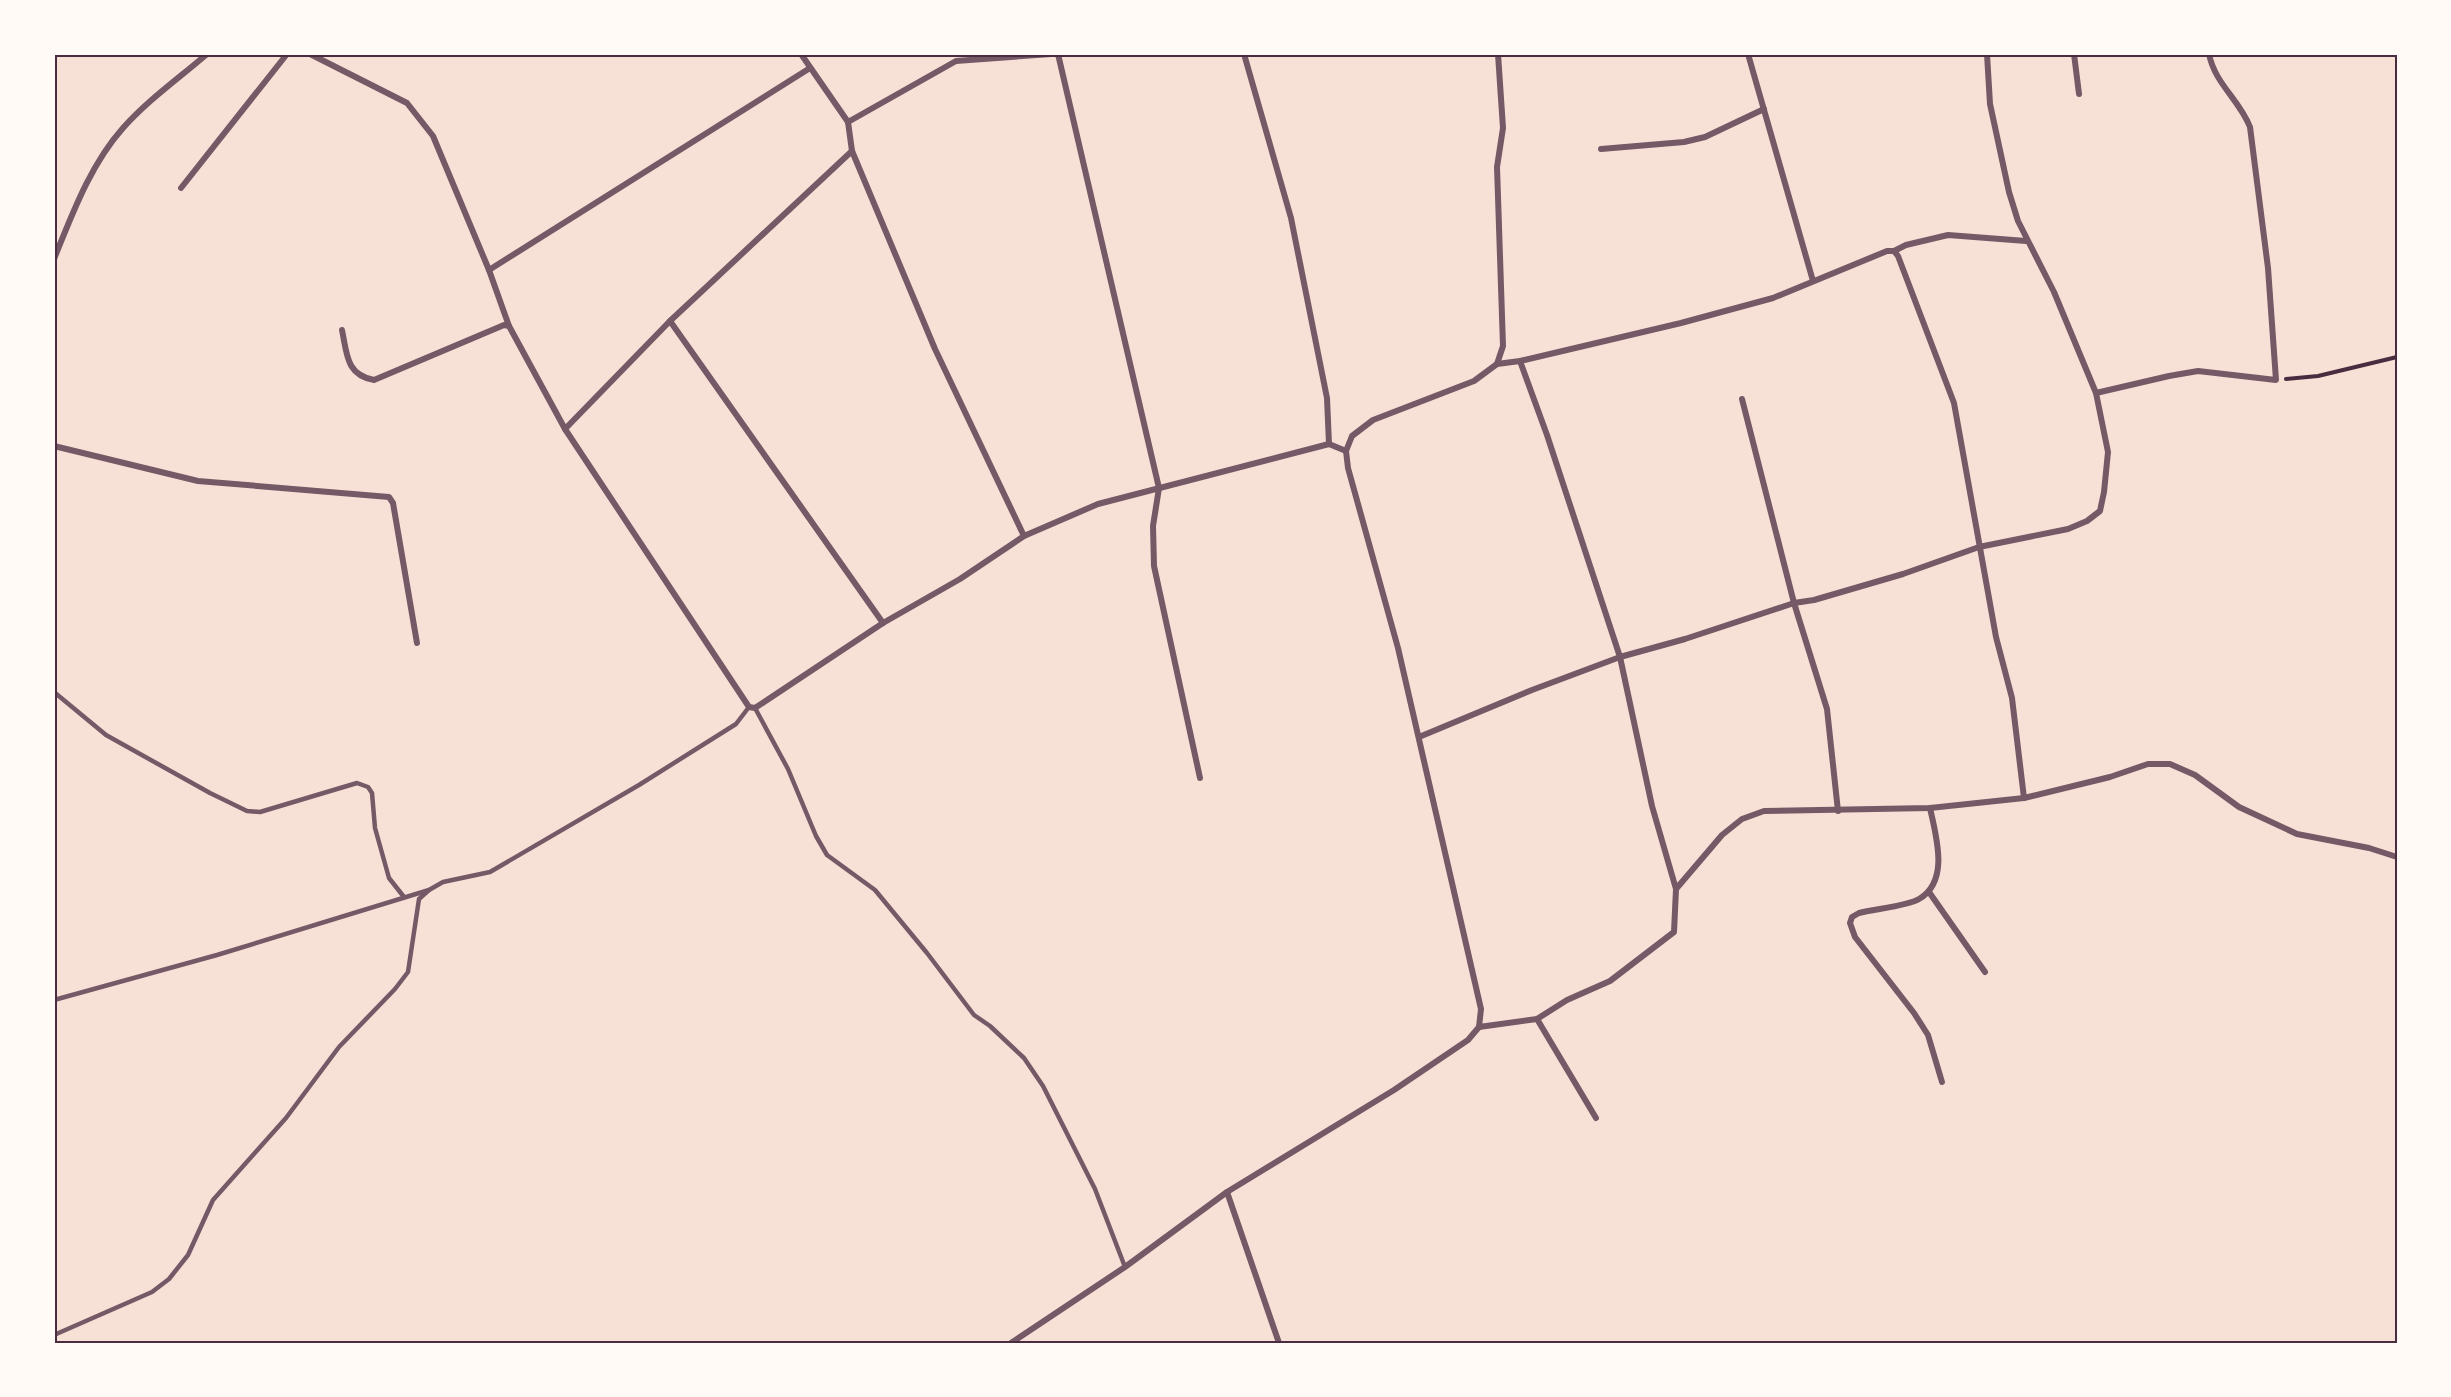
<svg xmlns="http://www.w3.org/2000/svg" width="2451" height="1397" font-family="'IBM Plex Sans',sans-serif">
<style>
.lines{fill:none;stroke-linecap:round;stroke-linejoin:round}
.path{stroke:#4a2c40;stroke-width:4}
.service{stroke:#755966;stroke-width:4.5}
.minor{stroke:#755966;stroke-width:6}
.neatline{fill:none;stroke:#4a2c40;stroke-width:2}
</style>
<rect width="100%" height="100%" fill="#f7e1d7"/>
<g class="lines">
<path class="path" d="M2286,379L2318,376L2397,357"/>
<g class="service">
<path d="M54,692L106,735L210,793L247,811L260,812L357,783L368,787L372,793L375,828L389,878L404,897"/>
<path d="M755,708L788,769L816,836L827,855L875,890L927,953L974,1015L990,1026L1024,1058L1043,1086L1095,1189L1125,1267"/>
<path d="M54,1000L217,955L429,890"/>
<path d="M54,1335L152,1292L169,1279L188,1255L213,1200L286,1118L339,1047L395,989L408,972L419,899L429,890L443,882L490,872L639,785L736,724L749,707"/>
</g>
<g class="minor">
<path d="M310,54L407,103L433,136L489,270L509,326"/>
<path d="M801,54L848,122L852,151L935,349L1024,536"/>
<path d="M1058,54L1159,488L1153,526L1154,566L1200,778"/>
<path d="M1244,54L1291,218L1327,398L1329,444L1346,451"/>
<path d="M1748,54L1813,281"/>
<path d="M2074,54L2079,94"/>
<path d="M848,122L956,61L1051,54"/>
<path d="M1601,149L1684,142L1705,137L1764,109"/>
<path d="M181,188L287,54"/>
<path d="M1894,251L1906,245L1948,235L2026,241"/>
<path d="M54,259C72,215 90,165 123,128C148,100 178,79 207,54"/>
<path d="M489,270L810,68"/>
<path d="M670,321L883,623"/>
<path d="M342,330C347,354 346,375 374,380L504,325L509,326L565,429L749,707L755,708L883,623L960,579L1024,536L1098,504L1329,444"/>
<path d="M1520,361L1547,435L1620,657L1652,806L1676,889"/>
<path d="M1497,364L1520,361L1681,323L1773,298L1887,251H1894L1898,256L1954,403L1996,637L2012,698L2024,798"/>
<path d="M2096,393L2169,376L2198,371L2276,380L2268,268L2250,127C2239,99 2215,84 2209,54"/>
<path d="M1742,399L1794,603L1827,709L1838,811"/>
<path d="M565,429L670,321L852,151"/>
<path d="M54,446L198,481L389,497L393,503L417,643"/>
<path d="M1419,737L1532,690L1620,657L1685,639L1794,603L1814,600L1903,574L1979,547L2068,529L2087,521L2100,511L2104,492L2108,452L2096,393L2054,292L2018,221L2009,192L1990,104L1987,54"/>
<path d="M1930,808C1936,836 1950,881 1919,899C1908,906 1874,909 1859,913L1852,917L1850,923L1855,937L1914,1013L1928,1035L1942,1082"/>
<path d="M1929,892L1985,972"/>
<path d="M1537,1019L1596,1118"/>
<path d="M1479,1027L1537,1019L1567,1000L1610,981L1674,932L1676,889L1722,835L1742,819L1764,811L1930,808L2024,798L2110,777L2148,764H2170L2195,775L2239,807L2297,834L2369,848L2397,857"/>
<path d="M1227,1192L1279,1343"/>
<path d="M1011,1343L1125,1267L1227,1192L1394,1090L1468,1040L1479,1027L1481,1009L1398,648L1348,468L1346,451L1352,436L1373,420L1474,381L1497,364L1503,346L1497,167L1503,128L1498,54"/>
</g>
</g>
<rect width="2451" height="1397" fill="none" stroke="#fffaf5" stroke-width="111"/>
<rect x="56" y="56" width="2340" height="1286" class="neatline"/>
</svg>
